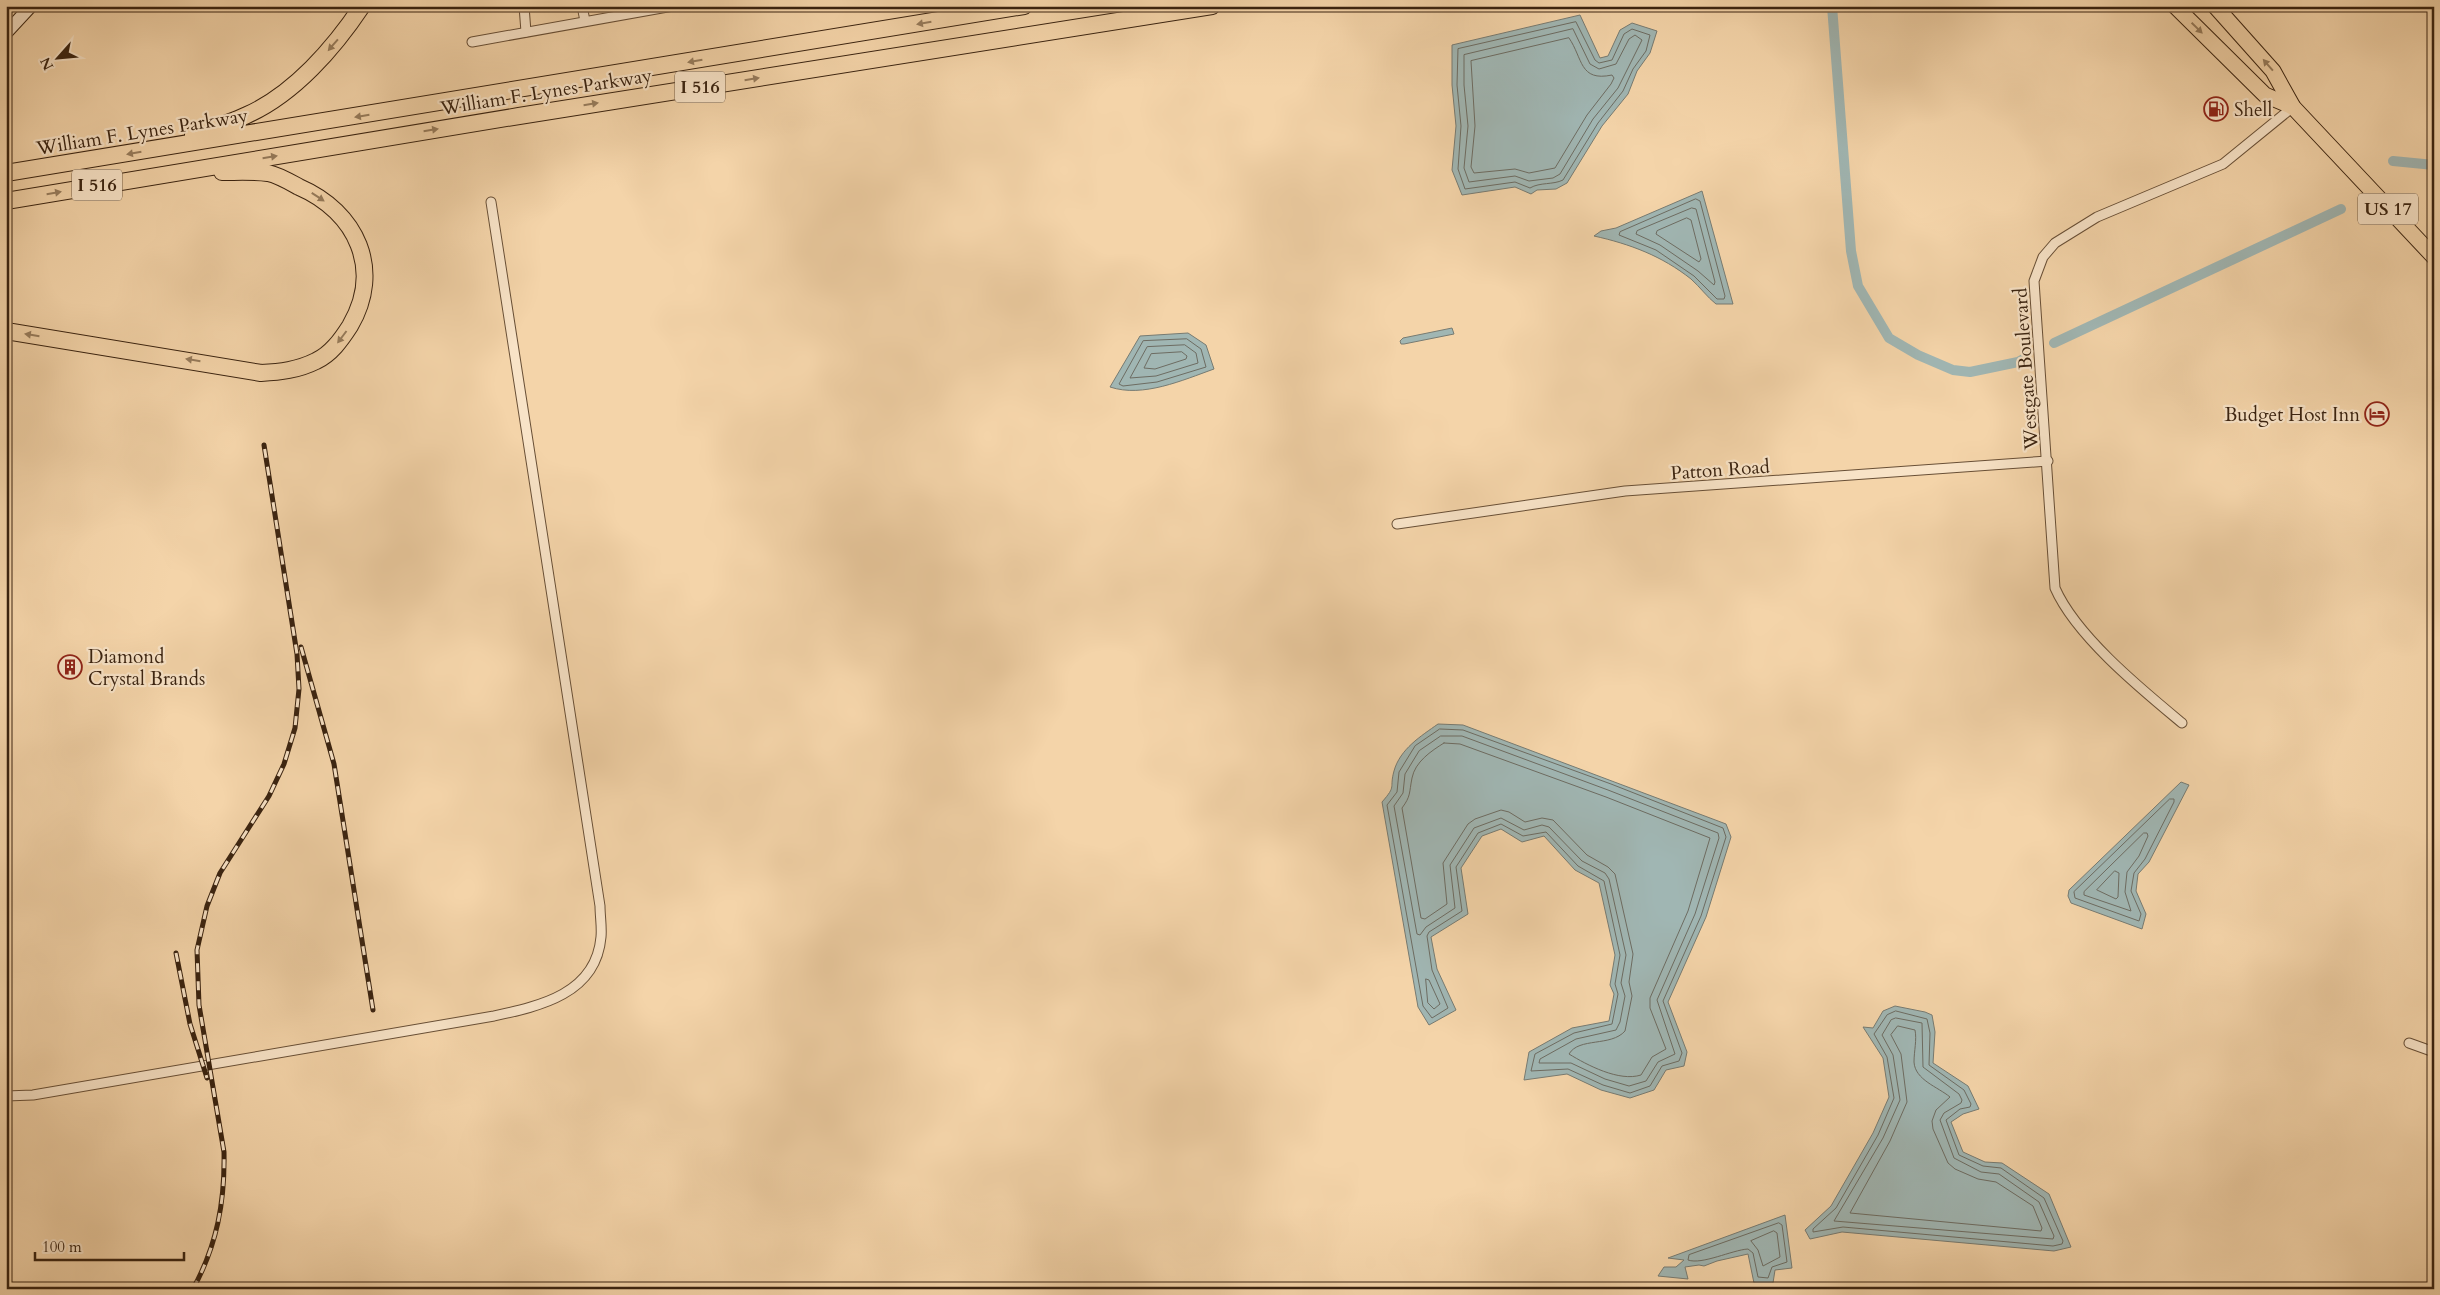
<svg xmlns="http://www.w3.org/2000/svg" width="2440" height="1295" font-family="Cardo,serif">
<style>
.water{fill:#a0b6b3;stroke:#777b72}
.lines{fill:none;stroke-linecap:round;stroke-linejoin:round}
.shore{stroke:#6d6c62;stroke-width:1}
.canal{stroke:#a0b6b3;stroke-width:10}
.street-casing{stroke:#684f36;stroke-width:11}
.secondary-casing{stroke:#3a2310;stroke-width:14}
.primary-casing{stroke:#3a2310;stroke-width:17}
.highway-casing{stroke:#3a2310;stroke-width:18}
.street{stroke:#f8e3c7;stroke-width:9}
.secondary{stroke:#f8e3c7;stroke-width:12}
.primary{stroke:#f4d4a9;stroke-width:15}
.highway{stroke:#f4d4a9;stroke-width:16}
.rail-casing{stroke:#3a2310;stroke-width:5}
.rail{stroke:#f8e3c7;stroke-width:3;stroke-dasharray:9;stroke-linecap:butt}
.oneway{fill:#977c5c}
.labels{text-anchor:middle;stroke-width:4.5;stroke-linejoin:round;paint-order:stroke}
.shield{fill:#f8e3c7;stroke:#735d47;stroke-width:1}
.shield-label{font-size:18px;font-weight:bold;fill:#3a2310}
.street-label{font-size:19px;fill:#3a2310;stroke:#f8e3c7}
.poi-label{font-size:19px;fill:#3a2310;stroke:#f8e3c7;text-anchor:start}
</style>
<rect width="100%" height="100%" fill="#f4d4a9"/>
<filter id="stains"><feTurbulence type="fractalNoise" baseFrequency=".004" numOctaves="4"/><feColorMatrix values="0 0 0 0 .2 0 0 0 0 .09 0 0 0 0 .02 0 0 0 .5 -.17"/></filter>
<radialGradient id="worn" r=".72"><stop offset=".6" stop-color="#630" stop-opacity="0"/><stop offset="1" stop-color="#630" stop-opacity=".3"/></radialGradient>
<g class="water">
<path d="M1580,15L1600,58L1608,56L1620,30L1632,23L1657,31L1650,53L1637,71L1628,94L1602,126L1567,183L1556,189L1537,190L1531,194L1515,187L1462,195L1452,170L1456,126L1452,85V45Z"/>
<path d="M1702,191L1733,304H1716C1707,297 1700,287 1691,279C1662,256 1630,244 1594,236L1601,231L1616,228Z"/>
<path d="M1452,328L1454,334L1404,344H1401L1400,341L1403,338Z"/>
<path d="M1188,333L1206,345L1214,369C1183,380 1143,398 1110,387L1140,336Z"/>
<path d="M1438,724L1463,725L1726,824L1731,837L1706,917L1668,1002L1687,1052L1684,1066L1666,1070L1654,1090L1630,1098L1601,1090L1567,1074L1524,1080L1529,1052L1572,1028L1609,1021L1614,994L1610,985L1615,955L1599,883L1575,870L1544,836L1522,842L1501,829L1482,836L1461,868L1468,914L1431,937L1437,969L1456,1010L1429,1025L1418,1007L1382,802C1397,785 1389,789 1394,771C1400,749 1421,736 1438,724Z"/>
<path d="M2181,782L2189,785L2149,862L2138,874L2136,891L2146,914L2142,929L2071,903L2068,896L2069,890Z"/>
<path d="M1895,1006L1925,1012L1932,1015L1935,1032L1933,1063L1968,1086L1979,1109L1963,1114L1951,1122L1963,1152L1985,1162L2002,1163L2049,1194L2071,1247L2054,1251L1842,1232L1810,1239L1805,1230L1831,1206L1873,1133L1889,1097L1883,1058L1863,1027L1873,1028L1883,1011Z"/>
<path d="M1785,1215L1792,1268L1775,1270L1773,1283H1754L1748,1254L1717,1261L1704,1266L1699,1265L1685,1267L1688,1279L1658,1276L1664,1267H1676L1684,1260L1668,1258Z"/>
</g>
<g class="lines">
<g class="shore">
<path d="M1576,22L1595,60L1599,63L1612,60L1624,34L1632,29L1650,35L1646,51L1633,69L1623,91L1598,123L1563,180C1553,185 1540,182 1530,188L1515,182L1465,189L1458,169L1461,126L1457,85L1458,49Z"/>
<path d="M1573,29L1590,64L1599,69L1616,64L1629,39L1635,35L1642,40L1618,88L1593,119L1560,174L1553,178L1529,181L1515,176L1469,182L1464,168L1468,126L1464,85V55Z"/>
<path d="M1569,38C1583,58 1579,82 1612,75L1614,78L1611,84L1587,115L1555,168L1529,173L1515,169L1474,173L1471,167L1475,126L1471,61Z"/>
<path d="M1696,199L1700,201L1725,296L1724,299H1717L1694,276L1656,250L1619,235L1620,232Z"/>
<path d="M1692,208L1696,209L1715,282L1714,285L1698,271L1660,245L1636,234L1637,231Z"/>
<path d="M1687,218L1691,220L1701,259L1699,262L1656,234L1657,231Z"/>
<path d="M1187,339L1201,349L1206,367L1157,382L1123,386L1119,384L1143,341Z"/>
<path d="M1185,345L1196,353L1198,363L1156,376L1130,378L1147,347Z"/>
<path d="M1182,352L1187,356L1186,359L1155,369L1144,368L1151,354Z"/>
<path d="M1440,729L1463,730L1611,784L1723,828L1726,837L1701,916L1663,1001L1682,1053L1679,1061L1662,1066L1650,1086L1630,1093L1603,1085L1568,1069L1531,1071L1535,1054L1574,1033L1612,1024L1618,994L1615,984L1620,955L1604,881L1578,866L1546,832L1523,836L1501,824L1478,833L1456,867L1462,911L1429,932L1427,936L1432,970L1448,1008L1432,1018L1423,1006L1387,805L1397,792L1399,772L1415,746Z"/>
<path d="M1441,736H1462L1608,790L1718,833L1719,838L1695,914L1657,1000L1675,1054L1658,1062L1646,1081L1629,1086L1605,1079L1571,1063H1539L1540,1059L1576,1039L1616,1030L1620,1022L1625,996L1621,983L1626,955L1609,879L1605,873L1582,861L1549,827L1542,825L1524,830L1501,818L1474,828L1450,865L1455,908L1426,927L1420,935L1417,934L1394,806L1403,793L1405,774L1419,751Z"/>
<path d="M1444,743L1460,744L1606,797L1710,838L1688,911L1650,998V1008L1666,1049L1652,1057L1641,1075C1619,1082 1587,1065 1569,1054C1579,1037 1611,1047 1625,1031L1632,996L1629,982L1633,954L1615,874L1608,867L1587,855L1553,820L1542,818L1525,822L1509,812L1501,810L1475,819L1468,824L1443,863L1447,904L1425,919L1421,918L1402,808C1411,796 1409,793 1412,778C1415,762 1431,751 1444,743Z"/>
<path d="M2170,799H2174V802L2145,859L2134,873L2131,891L2141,914L2139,921L2075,898L2074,892Z"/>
<path d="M2144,833H2147L2148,836L2139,856L2127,872L2125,892L2131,911L2084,895V892Z"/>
<path d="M2115,871L2119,873L2118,897L2116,899L2097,890Z"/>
<path d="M1426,979L1429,980L1440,1004L1434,1009L1428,1003Z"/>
<path d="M1896,1011L1927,1019L1930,1033L1929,1065L1964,1090L1971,1104L1970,1107L1960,1109L1946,1120L1959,1155L1983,1166L2001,1168L2044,1198L2063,1241L2062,1244L2053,1246L1843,1227L1813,1232V1229L1836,1208L1878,1135L1894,1098L1887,1057L1874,1034L1887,1015Z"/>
<path d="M1896,1018L1922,1023L1923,1067L1959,1094L1962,1100L1961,1103L1944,1113L1940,1120L1954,1158L1981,1172L1999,1174L2039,1202L2054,1236L2053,1239L1834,1221L1883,1138L1900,1100L1893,1055L1882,1035L1891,1020Z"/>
<path d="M1898,1026L1915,1030C1917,1040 1914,1051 1914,1062C1915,1080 1938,1087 1950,1097L1936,1110L1932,1121L1933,1129L1948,1163L1955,1169L1978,1179L1996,1182L2033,1206L2042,1228L2041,1231L1850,1213L1890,1141L1907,1102L1901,1054L1891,1035Z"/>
<path d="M1779,1223L1782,1225L1787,1262L1772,1267L1768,1278L1758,1277L1753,1253L1748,1249C1732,1250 1702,1265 1688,1260L1689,1255Z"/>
<path d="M1774,1231L1777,1233L1780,1257L1763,1266L1758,1250L1751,1241Z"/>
</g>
<g class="canal">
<path d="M1832,6L1851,251L1858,286L1889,338L1918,355L1953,370L1970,372L2018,362L2025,358"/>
<path d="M2393,161L2434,165"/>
<path d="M2054,343L2341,209"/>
</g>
<g class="street-casing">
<g id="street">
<path d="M524,6L526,32"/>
<path d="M582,6L585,21"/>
<path d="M472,42L673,6"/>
<path d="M1397,524L1625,491L2048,461"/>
<path d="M2182,723C2141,689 2076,636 2055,588L2034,281L2043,257L2055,243L2097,217L2223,164L2293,107"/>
<path d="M2409,1043L2434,1052"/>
<path d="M6,1096L33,1095L494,1016C540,1006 596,994 601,937C602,927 600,916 600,906L491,202"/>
</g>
</g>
<g class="secondary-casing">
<path id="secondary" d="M6,33L31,6"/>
</g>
<g class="primary-casing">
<g id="primary">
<path d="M2175,6L2265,95L2293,107"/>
<path d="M2215,6L2273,71L2293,107L2434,257"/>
</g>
</g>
<g class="highway-casing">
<g id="highway">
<path d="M193,135C211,129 230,123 247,115C294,94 334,48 362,6"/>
<path d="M6,173L1024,6"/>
<path d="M6,201L519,116L1212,6"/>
<path d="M6,331L261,373C280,372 298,370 316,361C331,354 341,340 350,326C383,270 357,212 299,187C290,182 278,175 268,173C253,171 237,172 222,172"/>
</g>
</g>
<use href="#street" class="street"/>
<use href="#secondary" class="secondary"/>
<use href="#primary" class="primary"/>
<use href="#highway" class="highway"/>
<g class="rail-casing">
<g id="rail">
<path d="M301,647L334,764L373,1010"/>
<path d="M176,953L190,1024L207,1078"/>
<path d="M193,1289C217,1245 225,1202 224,1152L199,1005L197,950L207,906L220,873L269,796L284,764L295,728L299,689L297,654L264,445"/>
</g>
</g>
<use href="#rail" class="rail"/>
</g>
<defs><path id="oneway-solid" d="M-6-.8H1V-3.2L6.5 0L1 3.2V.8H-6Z" transform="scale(1.25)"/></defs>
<g class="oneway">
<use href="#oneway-solid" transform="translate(924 23) rotate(170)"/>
<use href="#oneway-solid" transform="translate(2197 28) rotate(44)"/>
<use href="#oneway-solid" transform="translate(333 45) rotate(131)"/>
<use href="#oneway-solid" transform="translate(695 61) rotate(170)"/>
<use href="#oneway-solid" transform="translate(2268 65) rotate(-131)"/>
<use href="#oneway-solid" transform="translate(752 79) rotate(-9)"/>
<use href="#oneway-solid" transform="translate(591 104) rotate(-9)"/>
<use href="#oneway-solid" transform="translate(362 116) rotate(171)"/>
<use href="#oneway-solid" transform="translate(431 130) rotate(-9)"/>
<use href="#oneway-solid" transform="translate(134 153) rotate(170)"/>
<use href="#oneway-solid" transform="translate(270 157) rotate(-9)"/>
<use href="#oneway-solid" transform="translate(54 193) rotate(-10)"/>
<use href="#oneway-solid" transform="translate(318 197) rotate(33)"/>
<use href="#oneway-solid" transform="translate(32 335) rotate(-171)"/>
<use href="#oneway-solid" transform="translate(342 337) rotate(127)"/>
<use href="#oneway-solid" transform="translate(193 360) rotate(-171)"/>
</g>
<defs>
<g id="fuel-ring" transform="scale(1.25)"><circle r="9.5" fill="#f8e3c7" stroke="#8f2418" stroke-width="1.5"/><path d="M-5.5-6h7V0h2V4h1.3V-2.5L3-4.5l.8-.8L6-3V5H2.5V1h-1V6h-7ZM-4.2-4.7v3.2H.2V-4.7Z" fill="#8f2418"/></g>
<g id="hotel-ring" transform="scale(1.25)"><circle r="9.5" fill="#f8e3c7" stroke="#8f2418" stroke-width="1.5"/><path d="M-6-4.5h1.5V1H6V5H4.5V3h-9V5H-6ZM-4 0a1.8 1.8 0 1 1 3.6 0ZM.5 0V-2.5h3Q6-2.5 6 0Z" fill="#8f2418"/></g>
<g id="building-ring" transform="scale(1.25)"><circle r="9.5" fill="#f8e3c7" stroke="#8f2418" stroke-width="1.5"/><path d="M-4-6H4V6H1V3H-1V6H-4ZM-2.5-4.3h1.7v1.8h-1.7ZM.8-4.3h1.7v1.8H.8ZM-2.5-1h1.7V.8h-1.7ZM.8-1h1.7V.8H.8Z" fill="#8f2418"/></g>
</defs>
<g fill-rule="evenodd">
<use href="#fuel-ring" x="2216" y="109"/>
<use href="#hotel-ring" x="2377" y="414"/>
<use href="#building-ring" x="70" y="667"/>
</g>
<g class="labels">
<g class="shield">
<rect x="675" y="71.5" width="50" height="31" rx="4"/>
<rect x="72" y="169.5" width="50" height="31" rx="4"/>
<rect x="2358" y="193.5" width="60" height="31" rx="4"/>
</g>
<g class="shield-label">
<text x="700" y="93">I 516</text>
<text x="97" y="191">I 516</text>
<text x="2388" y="215">US 17</text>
</g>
<g class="street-label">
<text transform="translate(546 91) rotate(-9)" y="7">William F. Lynes Parkway</text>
<text transform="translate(142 131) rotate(-9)" y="7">William F. Lynes Parkway</text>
<text transform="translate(2025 369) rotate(-94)" y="7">Westgate Boulevard</text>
<text transform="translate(1720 469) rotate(-4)" y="7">Patton Road</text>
</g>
<g class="poi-label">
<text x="2234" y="116">Shell</text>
<text x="2360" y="421" text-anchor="end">Budget Host Inn</text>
<text x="88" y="663">Diamond<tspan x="88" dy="22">Crystal Brands</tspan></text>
</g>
</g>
<rect width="2440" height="1295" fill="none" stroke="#f4d4a9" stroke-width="25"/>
<rect x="8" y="8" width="2425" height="1280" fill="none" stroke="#3a2310" stroke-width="2.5"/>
<rect x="12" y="12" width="2415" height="1270" fill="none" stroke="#3a2310"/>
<g transform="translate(58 58) rotate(243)" stroke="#f8e3c7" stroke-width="4" paint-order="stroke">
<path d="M0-4L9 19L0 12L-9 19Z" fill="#3a2310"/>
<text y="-8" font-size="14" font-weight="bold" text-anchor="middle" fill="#3a2310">N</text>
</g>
<path d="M35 1252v8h149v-8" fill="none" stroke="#3a2310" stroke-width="2.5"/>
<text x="42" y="1252" font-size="15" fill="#3a2310" stroke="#f8e3c7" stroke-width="4" paint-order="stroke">100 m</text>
<rect width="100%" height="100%" filter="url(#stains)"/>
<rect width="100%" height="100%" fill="url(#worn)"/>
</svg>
